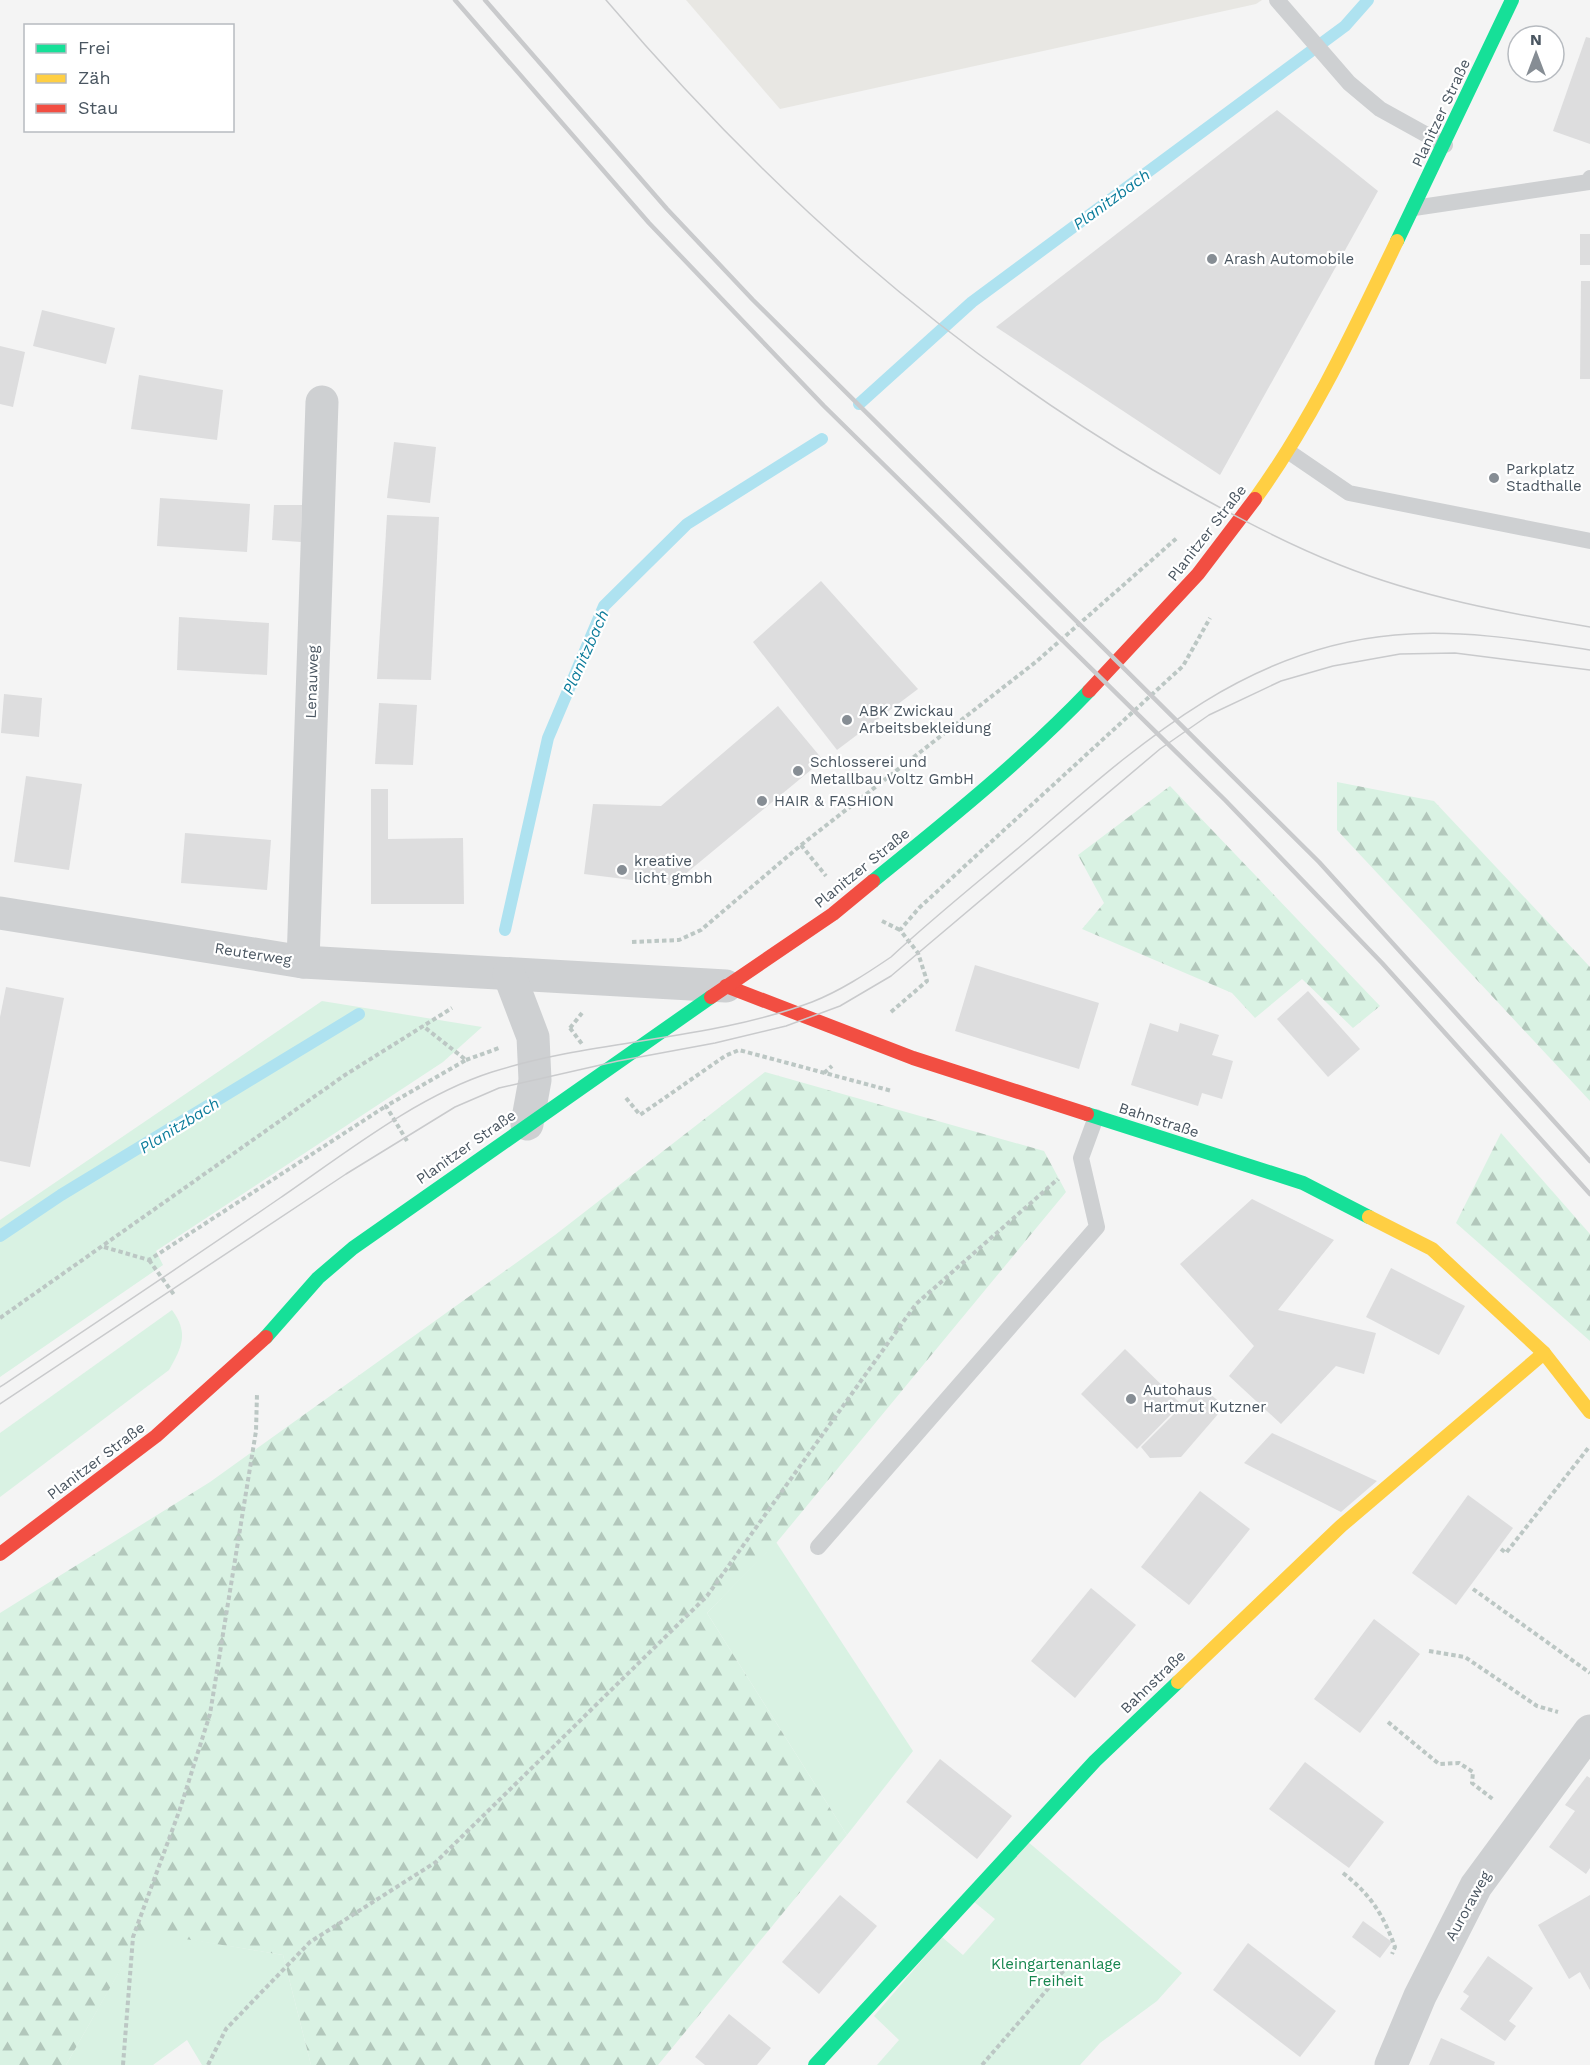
<svg xmlns="http://www.w3.org/2000/svg" width="1590" height="2065" font-family="'Work Sans',sans-serif">
<style>
.commercial{fill:#e8e7e3}
.green{fill:#d9f2e3}
.forest{fill:url(#forest-firs)}
.lines{fill:none;stroke-linecap:round;stroke-linejoin:round}
.stream{stroke:#aee2f0;stroke-width:12}
.building{fill:#ddddde}
.path{stroke:#bcc7c4;stroke-width:4;stroke-dasharray:4.5 3;stroke-linecap:butt}
.lane{stroke:#ced0d2;stroke-width:16}
.street{stroke:#ced0d2;stroke-width:33}
.fast{stroke:#16e098;stroke-width:14}
.slow{stroke:#ffcf43;stroke-width:14}
.jam{stroke:#f24e42;stroke-width:14}
.tram{stroke:#c9cacc;stroke-width:1.5}
.rail{stroke:#c9cacc;stroke-width:4.5}
.poi-dot{fill:#868d94;stroke:#fff;stroke-width:2}
.labels{text-anchor:middle;stroke-width:4.5;stroke-linejoin:round;paint-order:stroke}
.street-label{font-size:15px;fill:#4a5661;stroke:#fff}
.poi-label{font-size:15px;fill:#4a5661;stroke:#fff;text-anchor:start}
.park-label{font-size:15px;fill:#17864f;stroke:#fff}
.water-label{font-size:16px;font-style:italic;fill:#0c7c9b;stroke:#fff}
</style>
<defs>
<pattern id="forest-firs" width="22" height="20" patternUnits="userSpaceOnUse" patternTransform="scale(1.5)"><rect width="22" height="20" fill="#d9f2e3"/><path d="M5 1l3.5 6h-7zM16 11l3.5 6h-7z" fill="#b2c7bb"/></pattern>
</defs>
<rect width="100%" height="100%" fill="#f4f4f4"/>
<path class="commercial" d="M686,0H1262L1256,4L780,109Z"/>
<g class="green">
<path d="M322,1001L482,1027L443,1062L156,1251L163,1265L0,1377V1220Z"/>
<path d="M172,1310C189,1333 182,1347 169,1370L0,1497V1433Z"/>
<path d="M776,1542L913,1751L847,1835L707,1613Z"/>
<path d="M1027,1841L1182,1973L1157,2001L1100,2043L1080,2065H877L899,2040L874,2016L942,1937L963,1955L995,1919L973,1901Z"/>
<path d="M142,1931L283,1955L311,2065H202L187,2040L153,2065H66Z"/>
</g>
<g class="forest">
<path d="M1337,782L1434,801L1590,967V1101L1337,830Z"/>
<path d="M1170,786L1380,1006L1353,1028L1302,979L1255,1018L1232,993L1082,929L1104,903L1078,855Z"/>
<path d="M765,1072L1044,1151L1066,1192L777,1542L707,1613L847,1835L658,2065H311L283,1955L142,1932L66,2065H0V1613L210,1482L555,1235Z"/>
<path d="M1501,1133L1590,1234V1341L1456,1223Z"/>
</g>
<g class="lines">
<g class="stream">
<path d="M859,404L972,302L1345,26L1368,0"/>
<path d="M505,930L548,738L604,606L687,524L822,439"/>
<path d="M0,1236L61,1195L359,1014"/>
</g>
</g>
<g class="building">
<path d="M1586,37L1590,38V144L1553,131Z"/>
<path d="M1277,110L1378,191L1220,475L996,327Z"/>
<rect x="1580" y="234" width="10" height="31"/>
<path d="M1581,281H1590V379H1580Z"/>
<path d="M42,310L115,328L106,364L33,346Z"/>
<path d="M0,346L25,352L13,407L0,404Z"/>
<path d="M139,375L223,390L217,440L131,429Z"/>
<path d="M394,442L436,447L430,503L387,498Z"/>
<path d="M160,498L250,504L247,552L157,546Z"/>
<path d="M274,505H302L301,542L272,540Z"/>
<path d="M387,515L439,517L431,680L377,679Z"/>
<path d="M821,581L918,689L837,750L753,642Z"/>
<path d="M179,617L269,623L267,675L177,670Z"/>
<path d="M4,694L42,698L39,737L1,733Z"/>
<path d="M379,703L417,705L413,765L375,764Z"/>
<path d="M778,706L823,760L672,885L584,874L593,804L661,806Z"/>
<path d="M26,776L82,784L69,870L14,862Z"/>
<path d="M371,789H388V839L463,838L464,904H371Z"/>
<path d="M185,833L271,840L267,890L181,883Z"/>
<path d="M975,965L1099,1003L1079,1069L955,1031Z"/>
<path d="M6,987L64,998L30,1167L0,1161V1017Z"/>
<path d="M1308,991L1360,1049L1328,1077L1277,1019Z"/>
<path d="M1150,1023L1178,1032L1180,1023L1219,1035L1212,1055L1233,1061L1222,1099L1202,1093L1198,1106L1131,1085Z"/>
<path d="M1252,1199L1334,1240L1278,1310L1376,1333L1364,1374L1336,1366L1281,1424L1229,1376L1254,1346L1180,1264Z"/>
<path d="M1391,1268L1465,1306L1439,1355L1366,1317Z"/>
<path d="M1125,1349L1181,1404L1137,1449L1081,1394Z"/>
<path d="M1201,1387L1225,1406L1181,1457L1150,1458L1141,1447Z"/>
<path d="M1272,1433L1377,1481L1341,1512L1244,1463Z"/>
<path d="M1200,1491L1250,1529L1189,1605L1141,1567Z"/>
<path d="M1468,1495L1513,1528L1456,1605L1412,1573Z"/>
<path d="M1091,1588L1136,1625L1075,1698L1031,1661Z"/>
<path d="M1374,1619L1420,1654L1360,1733L1314,1699Z"/>
<path d="M940,1759L1012,1816L977,1859L906,1802Z"/>
<path d="M1305,1762L1384,1822L1349,1868L1269,1809Z"/>
<path d="M1587,1776L1590,1778V1868L1586,1874L1549,1847L1575,1811L1565,1805Z"/>
<path d="M840,1895L877,1926L819,1994L782,1962Z"/>
<path d="M1590,1895V1990L1580,1972L1569,1979L1538,1925Z"/>
<path d="M1363,1921L1392,1942L1380,1958L1352,1937Z"/>
<path d="M1248,1943L1336,2011L1300,2057L1213,1990Z"/>
<path d="M1488,1956L1533,1988L1509,2021L1516,2026L1505,2041L1460,2009L1469,1996L1463,1992Z"/>
<path d="M729,2014L771,2048L757,2065H705L695,2057Z"/>
<path d="M1441,2038L1495,2062L1494,2065H1429Z"/>
</g>
<g class="lines">
<g class="path">
<path d="M801,845L826,876"/>
<path d="M882,921L900,930"/>
<path d="M632,942L679,940L701,930L801,845L1037,661L1178,537"/>
<path d="M891,1012L927,981L918,953L900,930L919,908L1183,666L1210,618"/>
<path d="M570,1028L582,1013"/>
<path d="M570,1028L582,1044"/>
<path d="M466,1060L499,1048"/>
<path d="M824,1073L832,1066"/>
<path d="M626,1098L640,1115L725,1056L739,1050L892,1091"/>
<path d="M407,1141L386,1106L466,1060L423,1026"/>
<path d="M104,1247L149,1260L386,1106"/>
<path d="M149,1260L175,1296"/>
<path d="M0,1318L345,1075L452,1008"/>
<path d="M1501,1549L1506,1553L1589,1447"/>
<path d="M1473,1589L1590,1673"/>
<path d="M1429,1651L1465,1657L1537,1706L1558,1712"/>
<path d="M1388,1722L1439,1764L1459,1763L1473,1772L1472,1783L1494,1800"/>
<path d="M1343,1873C1370,1894 1383,1914 1395,1947L1392,1954"/>
<path d="M123,2065L133,1937L180,1809L210,1714L256,1431L257,1394"/>
<path d="M208,2065L226,2029L310,1942L436,1862L707,1596L916,1304L1058,1179"/>
<path d="M982,2065L1065,1969"/>
</g>
<g class="lane">
<path d="M1277,0L1349,83L1380,109L1445,145"/>
<path d="M1414,208L1589,182L1590,178"/>
<path d="M1289,452L1349,493L1590,541"/>
<path d="M818,1547L1097,1227L1081,1158L1096,1117"/>
</g>
<g class="street">
<path d="M0,913L303,962L726,986"/>
<path d="M303,962L322,402"/>
<path d="M509,974L533,1037L535,1080L527,1124"/>
<path d="M1391,2065L1420,1996L1476,1886L1590,1731"/>
</g>
<g class="fast">
<path d="M1397,241L1512,0"/>
<path d="M873,881C947,821 1023,760 1089,691"/>
<path d="M1087,1114L1303,1183L1369,1217"/>
<path d="M266,1337L318,1278L353,1248L711,997"/>
<path d="M815,2065L1095,1761L1178,1682"/>
</g>
<g class="slow">
<path d="M1255,499C1313,419 1354,330 1397,241"/>
<path d="M1369,1217L1432,1249L1544,1353L1590,1412"/>
<path d="M1178,1682L1341,1526L1544,1353"/>
</g>
<g class="jam">
<path d="M1089,691L1198,574L1255,499"/>
<path d="M726,986L913,1058L1087,1114"/>
<path d="M711,997L833,914L873,881"/>
<path d="M0,1554L156,1436L266,1337"/>
</g>
<g class="tram">
<path d="M606,0C765,187 941,345 1153,470C1214,505 1275,539 1340,565C1420,597 1506,613 1590,627"/>
<path d="M0,1387C94,1324 187,1262 280,1198C344,1154 417,1096 492,1072C596,1039 709,1041 812,1002C840,991 866,974 891,957C935,916 983,878 1029,839C1138,745 1244,648 1395,635C1460,629 1526,640 1590,650"/>
<path d="M0,1404L346,1174L455,1107L499,1088L618,1061L715,1043L786,1026L840,1006L891,976L1160,749L1209,715L1281,681L1333,666L1400,654L1455,653L1590,670"/>
</g>
<g class="rail">
<path d="M455,0L649,223L824,406L1225,800L1382,963L1590,1194"/>
<path d="M485,0L667,209L753,300L1319,862L1590,1161"/>
</g>
</g>
<g class="poi-dot">
<circle cx="1212" cy="259" r="6"/>
<circle cx="1494" cy="478" r="6"/>
<circle cx="847" cy="720" r="6"/>
<circle cx="798" cy="771" r="6"/>
<circle cx="762" cy="801" r="6"/>
<circle cx="622" cy="870" r="6"/>
<circle cx="1131" cy="1399" r="6"/>
</g>
<g class="labels">
<g class="street-label">
<text transform="translate(1441 113) rotate(-65)" y="5">Planitzer Straße</text>
<text transform="translate(1207 533) rotate(-52)" y="5">Planitzer Straße</text>
<text transform="translate(312 682) rotate(-88)" y="5">Lenauweg</text>
<text transform="translate(862 868) rotate(-39)" y="5">Planitzer Straße</text>
<text transform="translate(253 954) rotate(9)" y="5">Reuterweg</text>
<text transform="translate(1159 1120) rotate(18)" y="5">Bahnstraße</text>
<text transform="translate(466 1147) rotate(-35)" y="5">Planitzer Straße</text>
<text transform="translate(96 1461) rotate(-37)" y="5">Planitzer Straße</text>
<text transform="translate(1153 1682) rotate(-44)" y="5">Bahnstraße</text>
<text transform="translate(1468 1906) rotate(-61)" y="5">Auroraweg</text>
</g>
<g class="poi-label">
<text x="1224" y="264">Arash Automobile</text>
<text x="1506" y="474">Parkplatz<tspan x="1506" dy="17">Stadthalle</tspan></text>
<text x="859" y="716">ABK Zwickau<tspan x="859" dy="17">Arbeitsbekleidung</tspan></text>
<text x="810" y="767">Schlosserei und<tspan x="810" dy="17">Metallbau Voltz GmbH</tspan></text>
<text x="774" y="806">HAIR &amp; FASHION</text>
<text x="634" y="866">kreative<tspan x="634" dy="17">licht gmbh</tspan></text>
<text x="1143" y="1395">Autohaus<tspan x="1143" dy="17">Hartmut Kutzner</tspan></text>
</g>
<g class="park-label">
<text x="1056" y="1969">Kleingartenanlage<tspan x="1056" dy="17">Freiheit</tspan></text>
</g>
<g class="water-label">
<text transform="translate(1111 199) rotate(-36)" y="6">Planitzbach</text>
<text transform="translate(585 652) rotate(-66)" y="6">Planitzbach</text>
<text transform="translate(179 1125) rotate(-32)" y="6">Planitzbach</text>
</g>
</g>
<rect x="24" y="24" width="210" height="108" fill="#ffffff" stroke="#b7bbc0" stroke-width="1.5"/>
<rect x="36" y="44" width="30" height="9" fill="#16e098" stroke="#b7bbc0" stroke-width="1.5"/>
<text x="78" y="54" font-size="18" fill="#4a5661">Frei</text>
<rect x="36" y="74" width="30" height="9" fill="#ffcf43" stroke="#b7bbc0" stroke-width="1.5"/>
<text x="78" y="84" font-size="18" fill="#4a5661">Zäh</text>
<rect x="36" y="104" width="30" height="9" fill="#f24e42" stroke="#b7bbc0" stroke-width="1.5"/>
<text x="78" y="114" font-size="18" fill="#4a5661">Stau</text>
<g transform="translate(1536 54)"><circle r="28" fill="#ffffff" stroke="#b7bbc0" stroke-width="1.5"/>
<path d="M0-4.5L10 22L0 15L-10 22Z" fill="#868d94"/>
<text y="-9" font-size="16" font-weight="bold" text-anchor="middle" fill="#4a5661">N</text>
</g>
</svg>
